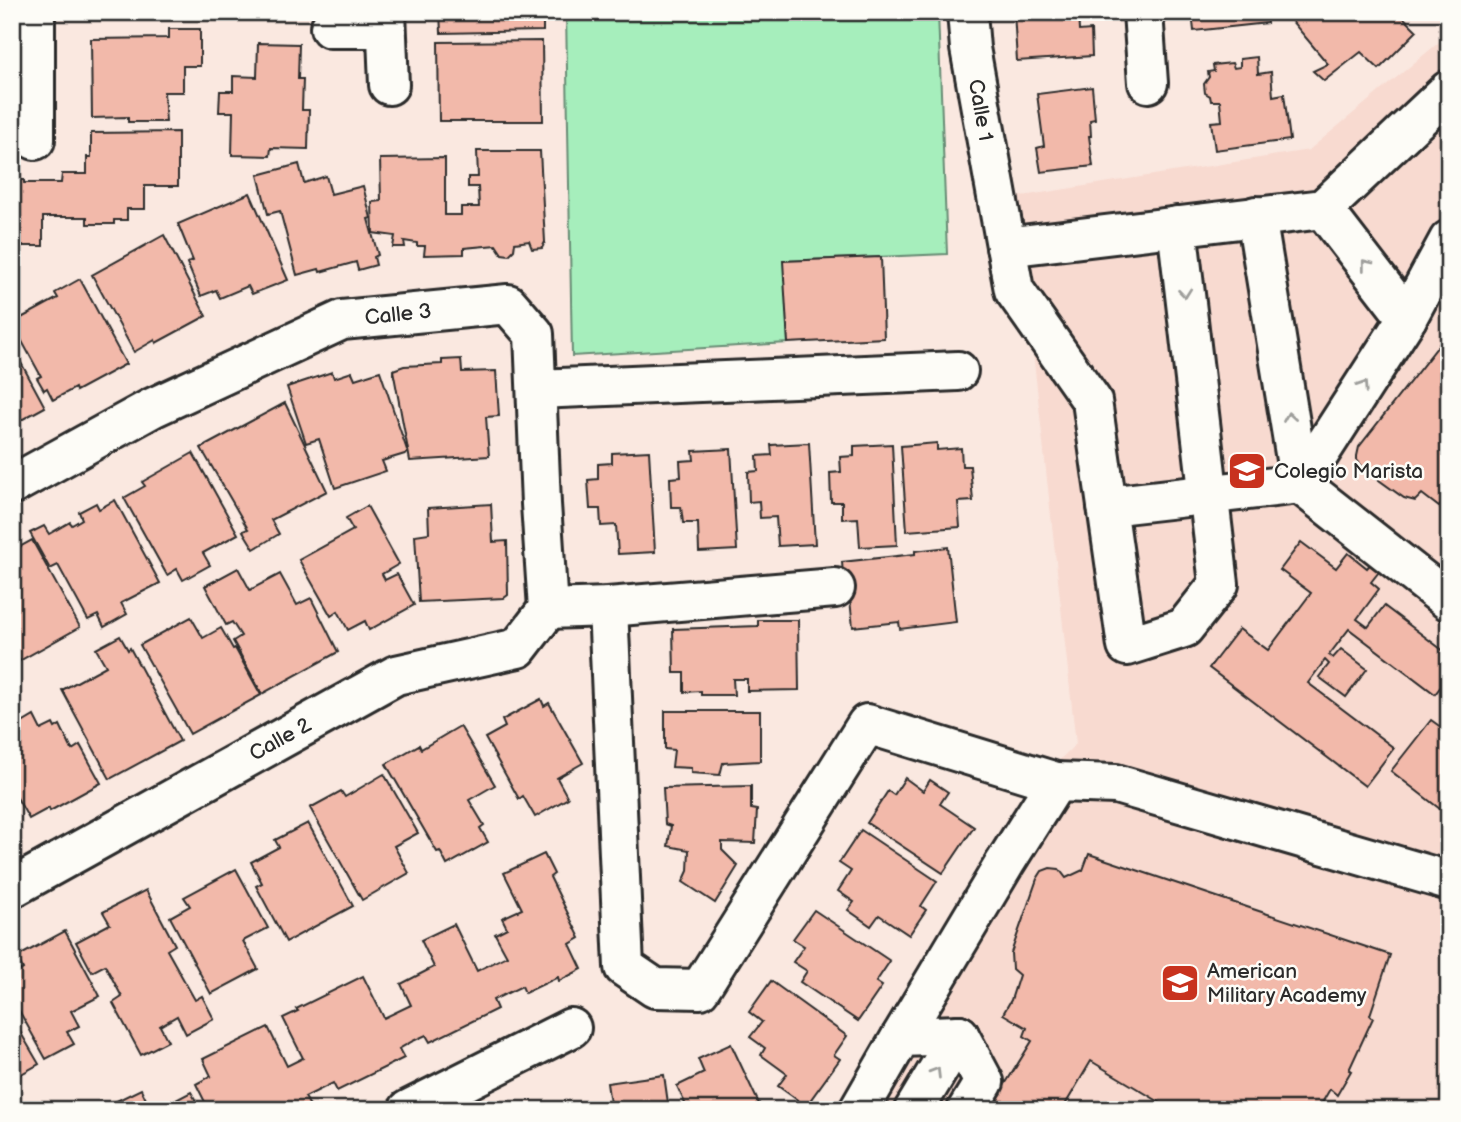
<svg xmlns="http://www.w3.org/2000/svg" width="1461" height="1122" font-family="'Balsamiq Sans',sans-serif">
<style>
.built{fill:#f8dad0}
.green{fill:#a6eebc;stroke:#688c74;stroke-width:2}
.building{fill:#f2b9aa;stroke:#2b2b2b;stroke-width:2}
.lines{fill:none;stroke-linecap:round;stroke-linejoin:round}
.minor-casing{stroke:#2b2b2b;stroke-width:44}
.minor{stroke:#fdfcf7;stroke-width:38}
.oneway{stroke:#9e9e9b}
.labels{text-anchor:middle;stroke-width:5;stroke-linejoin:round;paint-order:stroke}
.street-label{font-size:21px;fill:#2b2b2b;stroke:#fdfcf7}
.poi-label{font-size:21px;fill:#2b2b2b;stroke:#fdfcf7;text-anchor:start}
</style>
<rect width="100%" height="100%" fill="#fae8e0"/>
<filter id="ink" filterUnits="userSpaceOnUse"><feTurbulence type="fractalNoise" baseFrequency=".0143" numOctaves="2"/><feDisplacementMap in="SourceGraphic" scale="14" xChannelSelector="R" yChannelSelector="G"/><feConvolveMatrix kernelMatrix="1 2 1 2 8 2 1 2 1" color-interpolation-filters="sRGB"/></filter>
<g filter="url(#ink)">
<path class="built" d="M1449,34V1110H836L1027,791L1076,744L1016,197L1309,150Z"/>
<path class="green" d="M566,12H938L947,254L784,261L788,343L572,356Z"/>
<g class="building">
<path d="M440,12H543V31L441,33Z"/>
<path d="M1014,12H1078L1079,31L1091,30L1092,56L1017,61Z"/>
<path d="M1192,12H1266L1267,23L1194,31Z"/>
<path d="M1294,12H1398L1417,31L1379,69L1361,52L1324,81L1313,71L1328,64L1290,19Z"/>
<path d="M169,29H200V66H183V92H164L166,122H128V117L92,118L91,39L169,38Z"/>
<path d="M542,41L543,121H439L438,42Z"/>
<path d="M258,43L299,44L298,79H303L302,110H309L308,149L271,148L270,156L232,155L233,112H219L220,91H233V76L257,77Z"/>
<path d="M1257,57L1258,74L1271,72L1273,96L1284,94L1290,140L1215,150L1211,122L1222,121L1220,101H1211L1210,96L1205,93L1204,84L1209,77L1208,72L1214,71L1213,65L1232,63L1234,68L1240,67V59Z"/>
<path d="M1092,87L1095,119L1090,120L1091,136H1089L1093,166L1041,172L1037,148L1044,146L1037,94Z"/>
<path d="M178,132V186H145V209H127V220H114V224H87V217H43V246H12V180H24V183H61L62,174H87V157H91V133Z"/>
<path d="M477,151H540L545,242L542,248L532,249L529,241L515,243L514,250L509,255L502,254L496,245L464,248V254L424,255L425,246H417V243L404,241L405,247H393L395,236L373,233L372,202L381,201L380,159L445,158V215H461V207H479L478,187H468V177H478Z"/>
<path d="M299,164L304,183L326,176L331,194L363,186L371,218L368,219L378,255L374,257L376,265L358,270L356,262L320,272L319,269L297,275L280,211L268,214L258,175Z"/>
<path d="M250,193L288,280L252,294L248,286L220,298L216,290L201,296L187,263L193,261L178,224Z"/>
<path d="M164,235L206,316L156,343L155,340L134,352L92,275Z"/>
<path d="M881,257L884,338L788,343L783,261Z"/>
<path d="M80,279L126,364L76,391L75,388L53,400L47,388L44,390L37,378L41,376L12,323L58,298L55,293Z"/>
<path d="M1449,332V494L1439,507L1422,494L1415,501L1404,498L1365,470L1357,460V456L1359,447Z"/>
<path d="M12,346L45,407L12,425Z"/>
<path d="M461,359L462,372L496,371L499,416L486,417L489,456L410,461L393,370L404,366L442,364V360Z"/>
<path d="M380,371L408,453L382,461L386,471L335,488L319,439L306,443L287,387L332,372L334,378L352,372L355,379Z"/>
<path d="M285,403L327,491L271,520L279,534L254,549L243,531L248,529L201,448Z"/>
<path d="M809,443L815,544L778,546L776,517L760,518L759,501L749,502L748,472L758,471L757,456L772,455L771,445Z"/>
<path d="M937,443V450L961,448L962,466H970L973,501L958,502L960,527L907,531L901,446Z"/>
<path d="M892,444L897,545L860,547L858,518L842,519V502H831L830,473L841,472L840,457L854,456V446Z"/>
<path d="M731,449L737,550L699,552L698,523H683L681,507H671L670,478L681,477L680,461L694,460L693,451Z"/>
<path d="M649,451L655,552L618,554L616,525L601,526L600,509H590L588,480L598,479V464L612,463V453Z"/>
<path d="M193,453L238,534L203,553L210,565L183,580L177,569L167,575L124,498L145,486L142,482Z"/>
<path d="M115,500L160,583L121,603L127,614L104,627L98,615L88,620L58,565L50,569L30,533L44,526L49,534L70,522L72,525L82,519L79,512L96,503L99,509Z"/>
<path d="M491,504L493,542L507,541L508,595L504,598L419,602L415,535L429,533L428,508Z"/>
<path d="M367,506L399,564L382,574L385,580L397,574L414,605L369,630L365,621L348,630L338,611L331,616L299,560L353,530L346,518Z"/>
<path d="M32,540L80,627L12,665V551Z"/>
<path d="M1301,542L1336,568L1348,553L1367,568L1373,561L1382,568L1371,582L1379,589L1357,619L1368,627L1384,606L1449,655V676L1435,694L1349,629L1329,655L1333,658L1341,649L1367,669L1346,697L1319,677L1329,664L1325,660L1308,683L1394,748L1365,786L1209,668L1239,629L1268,650L1311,593L1280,570Z"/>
<path d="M948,547L956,622L900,629L899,622L853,627L850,600H845L842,562L915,554V551Z"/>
<path d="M238,568L250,590L280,574L297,605L311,598L338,652L262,694L233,641L241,636L232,622L226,625L205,586Z"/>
<path d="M191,617L203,638L221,628L233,649L235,648L261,695L190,734L140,645Z"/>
<path d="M758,620H798L799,690L747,691V679H733L734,695H701V691L684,692V673H674L673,629L758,626Z"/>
<path d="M120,636L128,650L130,648L180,741L110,779L62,690L106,666L96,649Z"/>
<path d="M541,699L544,706L549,703L583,763L557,778L568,798L535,817L523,796L519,799L485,738L505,727L502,720Z"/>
<path d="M665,711H760V761L723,763L720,775L691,773V768L672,767L674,750L665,749Z"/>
<path d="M34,716L41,730L53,724L55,728L60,725L72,750L80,745L101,783L50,811L49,808L29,819L12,789V729Z"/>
<path d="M1431,720L1449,733V816L1391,771Z"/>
<path d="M460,726L495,785L469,800L484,825L480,828L488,842L447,865L440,851L437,852L386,764L419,745L421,749Z"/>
<path d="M384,774L418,833L394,846L409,873L362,900L310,808L341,791L345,797Z"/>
<path d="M905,778L923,791L930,780L948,792L940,804L974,827L943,873L867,823L888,791L894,795Z"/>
<path d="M751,786V809L757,810L755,843L722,842V850L738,866L715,903L683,882L688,871L689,850L668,846L671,826L665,824L663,788Z"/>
<path d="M308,823L353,906L286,942L256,886L262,883L251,862L279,847L275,840Z"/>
<path d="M861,830L937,881L921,906L926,910L909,935L879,915L871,926L848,910L854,902L838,891L851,871L839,863Z"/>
<path d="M544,854L554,874L550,877L580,938L570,944L582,969L559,981L558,977L525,993L522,986L493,1000L497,1009L430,1042L426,1035L413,1041L399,1049L404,1058L337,1091L333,1083L305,1097L310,1106L301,1110H204L208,1108L196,1084L211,1076L203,1059L268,1027L287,1066L303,1058L283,1018L298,1011L296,1009L363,976L384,1018L411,1005L401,984L434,967L421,940L454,924L477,971L507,956L495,934L507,928L502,918L522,909L504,873Z"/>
<path d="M1089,854L1390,955L1370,1015L1373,1018L1349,1070L1351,1071L1337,1095L1330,1089L1319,1108L1321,1110H1173L1091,1061L1062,1110H989L1032,1041L1024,1036L1027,1028L1003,1014L1011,1000L1019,975L1012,969L1011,953L1037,879L1042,871L1050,868L1059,869L1066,878L1083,870Z"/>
<path d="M236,869L268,928L243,941L258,969L211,994L170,917L190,906L184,897Z"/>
<path d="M146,890L175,945L167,950L195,1000L202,996L214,1019L186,1034L177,1016L160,1026L168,1041L141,1055L113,1003L122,997L105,965L92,972L76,942L110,924L103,912Z"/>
<path d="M814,910L890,961L876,982L882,986L858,1021L800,982L807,971L793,962L804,946L793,939Z"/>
<path d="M65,931L100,996L71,1011L79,1026L67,1032L74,1044L46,1059L12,998V975L23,969L17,957Z"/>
<path d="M771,981L847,1036L834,1055L840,1059L806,1106L778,1086L787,1074L761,1055L765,1048L750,1037L762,1022L749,1012Z"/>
<path d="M12,1018L39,1064L12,1079Z"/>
<path d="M731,1044L762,1110H688L677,1086L704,1073L698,1059Z"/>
<path d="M664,1075L669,1110H611L607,1083Z"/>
<path d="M141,1089L151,1110H98Z"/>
<path d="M191,1092L196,1101L188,1104L191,1110H157Z"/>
</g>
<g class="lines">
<g class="minor-casing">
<g id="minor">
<path d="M386,12L389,85"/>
<path d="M967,12L970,48L1014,290L1092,401L1127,646L1184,628L1219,584L1177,226"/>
<path d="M1143,12L1148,83"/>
<path d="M330,28H386"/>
<path d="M35,140V12"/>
<path d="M1323,209L1407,318"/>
<path d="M1256,216L1300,484L1449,601"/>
<path d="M1006,247L1323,209L1449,90"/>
<path d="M537,389L958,371"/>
<path d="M1300,484L1407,318L1449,240"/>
<path d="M12,485L152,408L342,320L508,304L534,334L541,504L548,609"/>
<path d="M1107,506L1300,484"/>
<path d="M608,607L624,967L655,988L700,989L867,724L1056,782"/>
<path d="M548,609L608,607L835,588"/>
<path d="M12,888L396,675L518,648L548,609"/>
<path d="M959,1035L984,1082L967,1110"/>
<path d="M901,1037L1005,863L1056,782L1116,784L1449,881"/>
<path d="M408,1110L571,1028"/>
<path d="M859,1110L901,1037L959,1035"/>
<path d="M914,1110L959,1035"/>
</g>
</g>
<use href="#minor" class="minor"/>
</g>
<defs><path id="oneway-chevron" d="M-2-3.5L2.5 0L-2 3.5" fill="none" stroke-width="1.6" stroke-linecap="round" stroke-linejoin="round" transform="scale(1.75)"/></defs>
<g class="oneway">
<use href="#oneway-chevron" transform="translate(1366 264) rotate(-128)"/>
<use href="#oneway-chevron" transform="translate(1185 293) rotate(84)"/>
<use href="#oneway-chevron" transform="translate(1363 386) rotate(-57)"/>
<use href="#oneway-chevron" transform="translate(1289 417) rotate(-99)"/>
<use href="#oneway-chevron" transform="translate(936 1072) rotate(-59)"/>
</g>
</g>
<defs>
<g id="school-square" transform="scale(2.0125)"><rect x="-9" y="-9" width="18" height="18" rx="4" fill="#c8321e" stroke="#fdfcf7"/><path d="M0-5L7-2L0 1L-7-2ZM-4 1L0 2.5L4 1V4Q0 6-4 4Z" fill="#fff"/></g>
</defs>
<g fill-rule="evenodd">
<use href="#school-square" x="1247" y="471"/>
<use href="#school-square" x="1180" y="983"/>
</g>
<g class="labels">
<g class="street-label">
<text transform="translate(981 110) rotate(80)" y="7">Calle 1</text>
<text transform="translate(398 314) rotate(-6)" y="7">Calle 3</text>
<text transform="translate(280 739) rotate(-29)" y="7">Calle 2</text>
</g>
<g class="poi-label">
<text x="1274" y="478">Colegio Marista</text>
<text x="1207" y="978">American<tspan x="1207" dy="24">Military Academy</tspan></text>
</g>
</g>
<rect width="1461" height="1122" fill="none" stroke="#fdfcf7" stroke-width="42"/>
<rect x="21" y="21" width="1419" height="1080" fill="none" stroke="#2b2b2b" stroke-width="2.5" filter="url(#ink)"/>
</svg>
